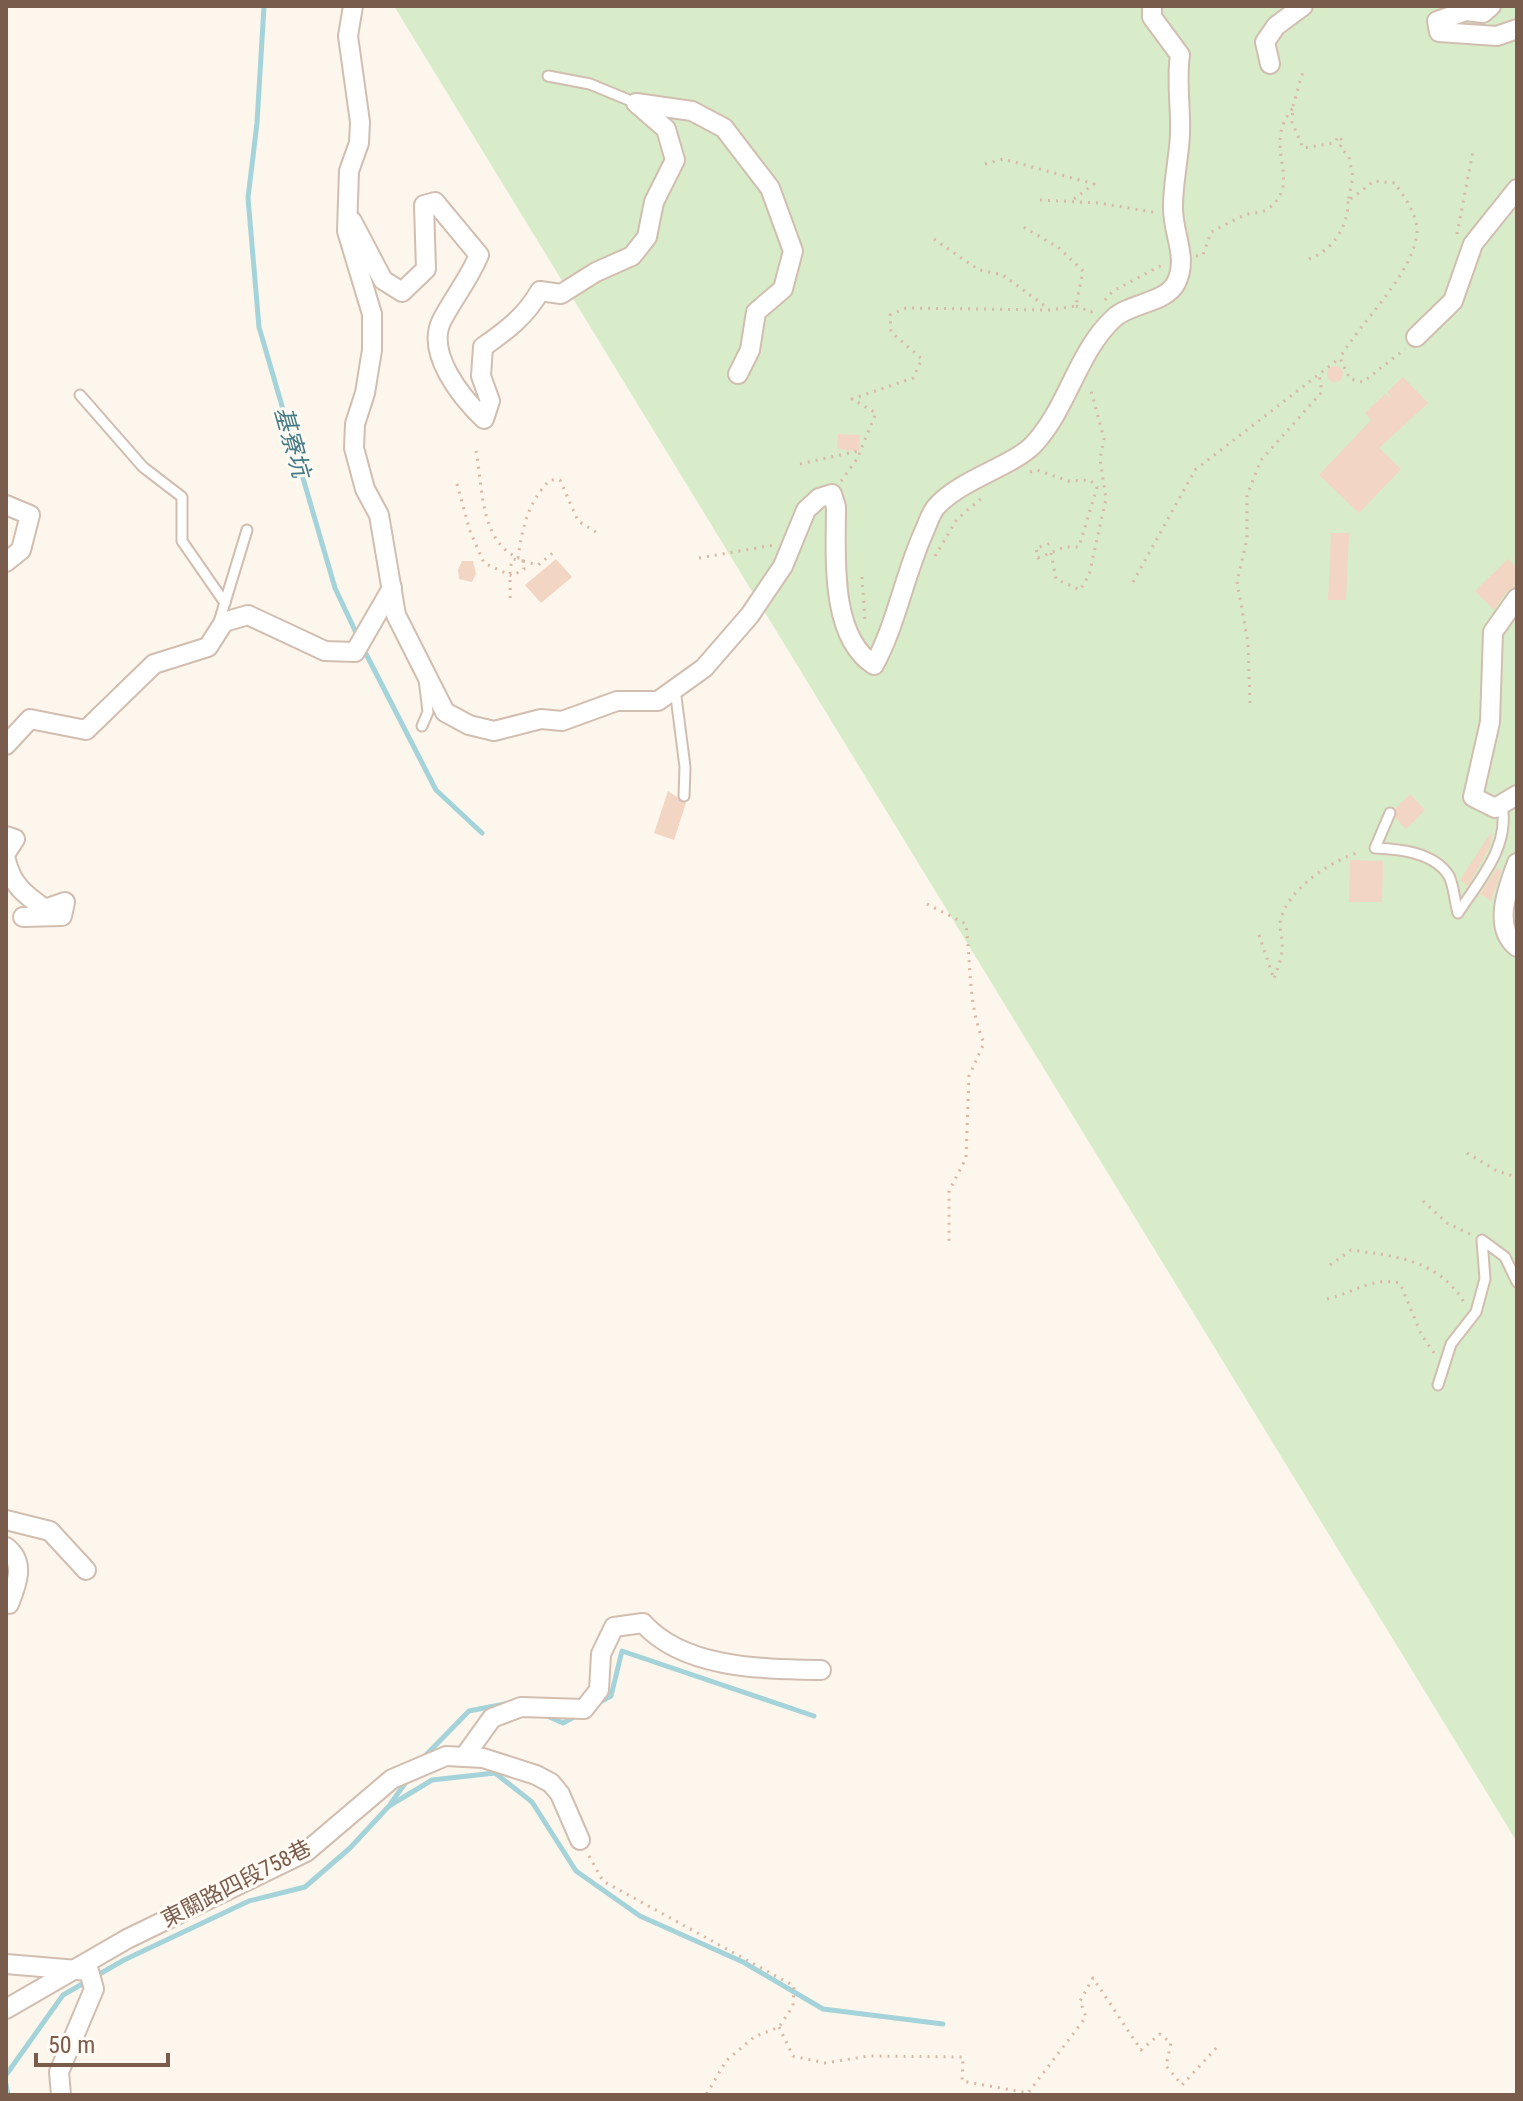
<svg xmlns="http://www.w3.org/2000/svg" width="1523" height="2101" font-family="'Roboto Condensed','Noto Sans TC',sans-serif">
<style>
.green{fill:#d8ecc9}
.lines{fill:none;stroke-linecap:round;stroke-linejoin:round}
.stream{stroke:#a5d3da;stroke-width:5}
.building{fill:#f3d5c3}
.lane-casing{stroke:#d1beb0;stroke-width:13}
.street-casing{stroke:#d1beb0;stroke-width:22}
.path{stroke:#d9b8a5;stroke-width:3;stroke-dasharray:2 6;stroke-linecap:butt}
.lane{stroke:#fff;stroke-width:9}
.street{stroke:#fff;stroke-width:18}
.labels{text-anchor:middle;stroke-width:6;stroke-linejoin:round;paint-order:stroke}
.street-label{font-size:22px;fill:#7a5c4d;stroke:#fffaf3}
.water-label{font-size:24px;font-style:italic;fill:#437c86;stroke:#fffaf3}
</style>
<rect width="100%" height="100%" fill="#fdf6ec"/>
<path class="green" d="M394,6H1517V1842Z"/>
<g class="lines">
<g class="stream">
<path d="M264,6L257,123L248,198L259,327L335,588L359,639"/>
<path d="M363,648L436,790L482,833"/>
<path d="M598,1703L611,1696L622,1651L814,1716"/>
<path d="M545,1715L563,1723L576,1716"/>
<path d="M424,1757L469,1711L510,1703"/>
<path d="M391,1803L409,1778"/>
<path d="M6,2075L63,1995L124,1960L249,1901L305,1887L350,1848L389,1806L432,1780L495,1773L532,1802L576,1871L640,1916L743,1962L823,2009L943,2024"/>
<path d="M6,2084L8,2095"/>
</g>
</g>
<g class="building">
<circle cx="1335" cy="374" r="8"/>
<path d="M1403,377L1428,403L1379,448L1401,469L1359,513L1319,475L1371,420L1365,413L1385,394L1392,398L1387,392Z"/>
<path d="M838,434L860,435L859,451L837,449Z"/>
<path d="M1331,533H1349L1346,600H1328Z"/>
<path d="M556,559L572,577L541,603L525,585Z"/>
<path d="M1508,559L1517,568V586L1508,590L1494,610L1475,591Z"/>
<path d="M462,561H473L476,574L472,582L459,579L458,570Z"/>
<path d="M668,791L686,803L674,840L654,833Z"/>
<path d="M1410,794L1425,810L1406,829L1396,819V808Z"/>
<path d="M1492,831L1490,846L1468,886L1460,880Z"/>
<path d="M1350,860L1383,861L1382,902H1349Z"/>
<path d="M1497,868L1501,871L1491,901L1480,894Z"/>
</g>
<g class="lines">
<g class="lane-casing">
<g id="lane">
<path d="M548,76L590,84L636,103"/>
<path d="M80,395L143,467L182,497V541L225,603"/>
<path d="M219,622L247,530"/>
<path d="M675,689L685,767L684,796"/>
<path d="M422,726L428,712L424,679"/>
<path d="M1390,813L1375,848C1399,849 1434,852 1449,876C1454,886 1455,903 1458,913C1480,879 1510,847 1502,805"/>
<path d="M1438,1385L1451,1344L1476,1312L1485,1279L1482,1240L1505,1257L1517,1282"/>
</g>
</g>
<g class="street-casing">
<g id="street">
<path d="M353,6L348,36L360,122L359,143L349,171L347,231L372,314V350L365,393L355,424L354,448L365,489L379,515L396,615L445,712L469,725L494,731L541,719L562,721L617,701H658L704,668L750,615L783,566L806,510L819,498L832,494L836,507C836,554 829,636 874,665C896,625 904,577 923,534C927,526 930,514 936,507C961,479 1011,467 1033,445C1068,408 1077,352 1114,318C1130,303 1166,303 1176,283C1189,257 1172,233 1173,206C1173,182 1179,158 1180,134C1181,107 1176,81 1180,55L1152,17V6"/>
<path d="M1491,6L1483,13L1466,11L1437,21L1439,32L1497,36L1517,29"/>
<path d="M1270,64L1265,42L1276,26L1303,6"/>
<path d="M352,221L383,280L402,292L426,269L424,205L435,202L479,255C469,279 454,297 442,320C425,353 462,398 484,419L490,401L481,376L483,347C506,331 526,316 540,291L561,294L596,272L632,256L647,237L654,202L675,160L666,129L636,103L692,111L724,128L770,188L793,251L783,289L756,312L750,350L738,374"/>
<path d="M1416,337L1453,301L1473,244L1517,189"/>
<path d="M6,505L30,515L21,550L6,562"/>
<path d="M1517,598L1493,632L1490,722L1473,797L1495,808L1517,795"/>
<path d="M6,745L30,719L86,730L154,664L208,647L224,622L248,615L325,651L355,652L392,588"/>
<path d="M6,836L15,839L6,853"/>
<path d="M6,860C12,885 24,894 45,909L65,902L62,916L23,917"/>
<path d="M1517,863C1508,887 1492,927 1517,947"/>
<path d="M6,1520L50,1531L86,1570"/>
<path d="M6,1547C26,1562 17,1584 9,1604H6"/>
<path d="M464,1757L492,1718L521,1707L584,1709L599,1690L601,1654L614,1627L643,1623C684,1669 763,1669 821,1670"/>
<path d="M6,1964L89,1971L94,1989L59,2072L61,2095"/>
<path d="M6,2009L127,1939L306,1852L392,1779L446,1756L483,1758L536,1775L551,1783L560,1794L580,1840"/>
</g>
</g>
<g class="path">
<path d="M1293,106L1304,68"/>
<path d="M985,164L1003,159L1094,184L1070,202"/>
<path d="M1040,200L1099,203L1158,213"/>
<path d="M1457,234L1473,151"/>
<path d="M934,239L979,270L1003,275L1049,309"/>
<path d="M1196,256L1203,255L1211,232C1222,227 1233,220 1245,215C1252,212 1261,214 1268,209C1305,181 1260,147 1293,108L1292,122L1303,148L1334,143L1339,136L1343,142L1340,147L1349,157L1353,177L1348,201L1374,181L1395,183C1403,195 1416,213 1417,228C1418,270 1359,323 1340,358L1350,379L1363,382L1405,349"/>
<path d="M1309,259C1332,251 1349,226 1348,201"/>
<path d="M1105,300L1113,291L1162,265"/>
<path d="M1076,306L1091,312L1097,308"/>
<path d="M476,451C483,486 479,540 518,558C522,528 528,502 550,480H560L578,521L596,532"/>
<path d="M800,464L858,451"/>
<path d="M1030,472L1037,470L1068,481L1090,480L1097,487L1079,547H1064L1038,558L1036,548L1055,542"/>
<path d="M841,481L857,459L876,413L852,399L913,378L922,359L891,332L890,315L906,308L1050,310L1076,306L1083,271L1059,248L1020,225"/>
<path d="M457,484L470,531L484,563L512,576L524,569L523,561L513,559C508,569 511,586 510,599"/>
<path d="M1051,553L1056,579L1080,590L1089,575L1106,499L1100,459L1104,439L1090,387"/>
<path d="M935,556L957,519L982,498"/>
<path d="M699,558L774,545"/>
<path d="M523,561L538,565L554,552"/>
<path d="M862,577L865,621"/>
<path d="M1133,582L1195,470L1340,358"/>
<path d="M1250,703L1248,643L1237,582L1247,539V495L1261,460L1322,392L1319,374"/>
<path d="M927,904L966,924C971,964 968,1006 984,1043L969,1076L966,1158L949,1191V1242"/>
<path d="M1259,935L1274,979C1277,969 1282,958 1282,949C1283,940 1280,932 1280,924C1284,891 1332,859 1361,852"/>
<path d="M1467,1153L1497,1171L1517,1177"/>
<path d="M1423,1201L1447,1223L1472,1235"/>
<path d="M1330,1265L1351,1250C1396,1256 1438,1260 1464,1302"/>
<path d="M1327,1299C1356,1292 1371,1277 1400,1283L1421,1334L1434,1353"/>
<path d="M589,1856L603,1881L794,1986L793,2006L779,2027L754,2037L726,2061L706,2095"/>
<path d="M779,2027L793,2056L825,2063L869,2056L963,2057L962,2081L1028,2093L1086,2017L1080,2001L1093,1978L1141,2050L1160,2034L1171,2043L1166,2066L1182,2085L1219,2045"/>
</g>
<use href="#lane" class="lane"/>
<use href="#street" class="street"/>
</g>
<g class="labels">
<g class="street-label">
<text transform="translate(236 1883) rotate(-27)" y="8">東關路四段758巷</text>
</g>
<g class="water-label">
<text transform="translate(292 442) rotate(74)" y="8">基寮坑</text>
</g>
</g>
<rect width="1523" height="2101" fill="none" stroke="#7a5c4d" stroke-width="16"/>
<path d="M36 2053v12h132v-12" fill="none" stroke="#7a5c4d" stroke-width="4"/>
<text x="48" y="2053" font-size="24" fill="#7a5c4d" stroke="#fffaf3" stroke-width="6" paint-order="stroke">50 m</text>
</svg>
